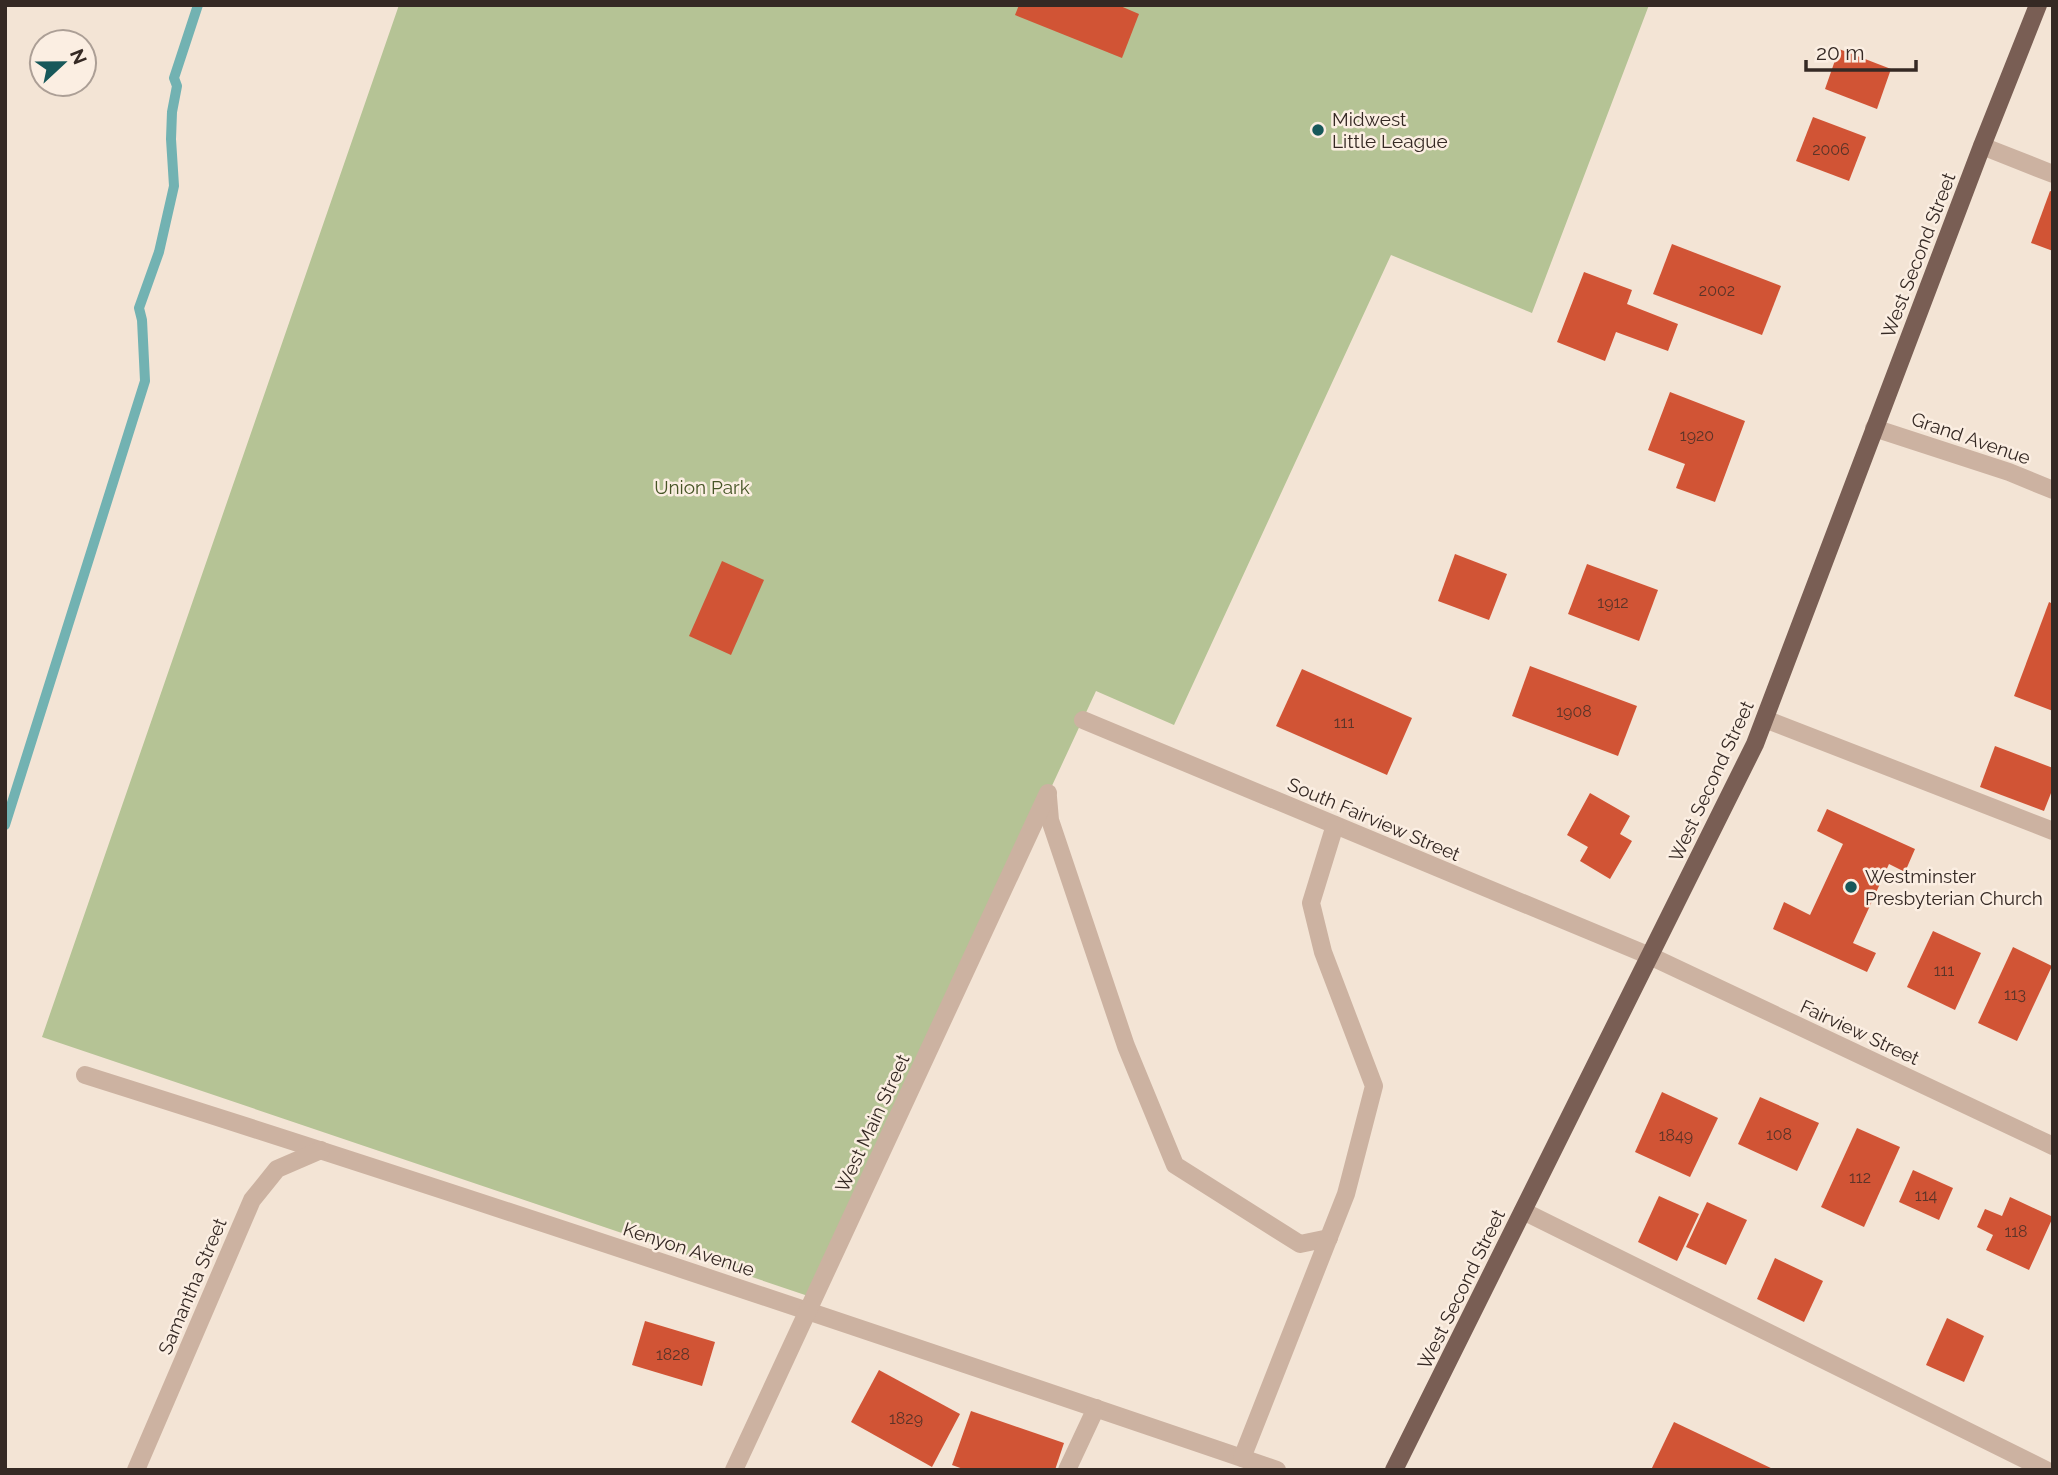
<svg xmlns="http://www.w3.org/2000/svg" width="2058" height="1475" font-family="Raleway,sans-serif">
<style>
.green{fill:#b5c395}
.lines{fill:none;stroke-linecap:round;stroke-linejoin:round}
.stream{stroke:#72b2b2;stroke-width:10}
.building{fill:#d15435}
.minor{stroke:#ccb2a1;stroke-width:18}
.major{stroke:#795e54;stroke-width:18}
.poi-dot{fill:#17585a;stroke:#fbeee2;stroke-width:2.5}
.labels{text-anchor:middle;stroke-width:5;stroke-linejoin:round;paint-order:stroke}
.number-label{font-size:16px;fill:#5c3428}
.poi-label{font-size:19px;fill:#352924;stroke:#fbeee2;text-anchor:start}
.street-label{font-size:19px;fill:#352924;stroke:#fbeee2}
.park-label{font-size:19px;fill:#465526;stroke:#fbeee2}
</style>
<rect width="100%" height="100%" fill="#f3e4d5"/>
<path class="green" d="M399,5H1649L1532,313L1391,255L1174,725L1096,691L814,1298L42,1037Z"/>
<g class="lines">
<path class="stream" d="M5,825L145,381L142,320L139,308L159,252L174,186L171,139L172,112L177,86L174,78L198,5"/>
</g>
<g class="building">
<path d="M1019,5H1118L1139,14L1122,58L1015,15Z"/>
<path d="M1839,49L1891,69L1877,109L1825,89Z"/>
<path d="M1813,117L1866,137L1849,181L1796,161Z"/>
<path d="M2050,191L2053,192V251L2031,243Z"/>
<path d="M1672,244L1781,286L1762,335L1653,294Z"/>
<path d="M1584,272L1632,290L1627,304L1678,324L1668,351L1616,332L1605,361L1557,342Z"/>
<path d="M1670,392L1745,421L1715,502L1676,488L1685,464L1648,450Z"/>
<path d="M1455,554L1507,574L1489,620L1438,601Z"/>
<path d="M722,561L764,580L731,655L689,636Z"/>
<path d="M1587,564L1658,590L1639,641L1568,614Z"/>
<path d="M2049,602L2053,604V711L2014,696Z"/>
<path d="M1530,666L1637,706L1618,756L1512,716Z"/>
<path d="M1302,669L1412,718L1387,775L1276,726Z"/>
<path d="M1995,746L2053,768V788L2044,811L1980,787Z"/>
<path d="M1590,793L1630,816L1620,834L1632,841L1610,879L1580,861L1588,847L1567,835Z"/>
<path d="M1827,809L1915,849L1905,872L1889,864L1853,943L1876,953L1867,972L1773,929L1784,902L1810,915L1843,844L1817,831Z"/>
<path d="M1933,931L1981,953L1955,1010L1907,987Z"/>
<path d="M2013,947L2052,966L2017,1041L1978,1023Z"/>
<path d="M1662,1092L1718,1118L1690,1177L1635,1152Z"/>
<path d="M1760,1097L1819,1123L1797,1171L1738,1144Z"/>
<path d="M1857,1128L1900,1147L1864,1227L1821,1207Z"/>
<path d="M1913,1170L1953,1188L1939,1220L1899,1202Z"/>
<path d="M1659,1196L1699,1214L1677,1261L1638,1242Z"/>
<path d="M2010,1197L2053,1217L2029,1270L1986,1250L1993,1235L1977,1227L1985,1209L2002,1216Z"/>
<path d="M1707,1202L1747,1220L1726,1265L1686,1247Z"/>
<path d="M1775,1258L1823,1281L1804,1322L1757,1299Z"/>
<path d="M1947,1318L1984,1336L1964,1382L1926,1365Z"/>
<path d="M645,1321L715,1342L702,1386L632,1365Z"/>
<path d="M879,1370L960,1414L932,1467L851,1422Z"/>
<path d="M971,1411L1064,1443L1055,1470H966L952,1465Z"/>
<path d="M1674,1422L1775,1470H1651Z"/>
</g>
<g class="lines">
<g class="minor">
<path d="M1982,146L2053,174"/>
<path d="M1874,428L2009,472L2053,490"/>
<path d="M1765,719L2053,831"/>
<path d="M1083,720L1650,956L2053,1146"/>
<path d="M1048,797L1050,820L1126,1046L1175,1165L1300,1244L1329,1238"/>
<path d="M85,1075C484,1201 881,1335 1277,1470"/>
<path d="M1523,1211L2046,1470"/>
<path d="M1242,1458L1346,1194L1374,1086L1323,952L1311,903L1335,825"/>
<path d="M136,1470L252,1200L277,1169L321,1150"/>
<path d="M734,1470L1048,793"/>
<path d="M1067,1470L1096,1408"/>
</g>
<path class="major" d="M1394,1470L1755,744L1982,146L2038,5"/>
</g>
<g class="poi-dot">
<circle cx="1318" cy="130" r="7"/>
<circle cx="1851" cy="887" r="7"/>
</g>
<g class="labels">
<g class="number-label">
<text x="1831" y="155">2006</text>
<text x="1717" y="296">2002</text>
<text x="1697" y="441">1920</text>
<text x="1613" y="608">1912</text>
<text x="1574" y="717">1908</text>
<text x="1344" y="728">111</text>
<text x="1944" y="976">111</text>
<text x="2015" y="1000">113</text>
<text x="1779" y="1140">108</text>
<text x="1676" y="1141">1849</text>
<text x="1860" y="1183">112</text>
<text x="1926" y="1201">114</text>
<text x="2016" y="1237">118</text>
<text x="673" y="1360">1828</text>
<text x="906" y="1424">1829</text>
</g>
<g class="poi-label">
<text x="1332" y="126">Midwest<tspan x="1332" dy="22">Little League</tspan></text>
<text x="1865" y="883">Westminster<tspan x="1865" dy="22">Presbyterian Church</tspan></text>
</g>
<g class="street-label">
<text transform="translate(1918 255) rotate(-69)" y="7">West Second Street</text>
<text transform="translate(1971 438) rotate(19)" y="7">Grand Avenue</text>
<text transform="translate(1711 781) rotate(-65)" y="7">West Second Street</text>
<text transform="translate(1374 819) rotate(23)" y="7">South Fairview Street</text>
<text transform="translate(1860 1032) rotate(25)" y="7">Fairview Street</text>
<text transform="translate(872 1123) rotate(-65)" y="7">West Main Street</text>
<text transform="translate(689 1249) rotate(18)" y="7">Kenyon Avenue</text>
<text transform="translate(192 1286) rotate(-67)" y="7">Samantha Street</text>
<text transform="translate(1461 1289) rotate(-64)" y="7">West Second Street</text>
</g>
<g class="park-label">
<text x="702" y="494">Union Park</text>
</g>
</g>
<rect width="2058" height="1475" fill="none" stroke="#352924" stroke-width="14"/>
<g transform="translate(63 63) rotate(68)"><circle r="33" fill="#fbeee2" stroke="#ac9f96" stroke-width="2"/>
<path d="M0-5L12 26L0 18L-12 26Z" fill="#17585a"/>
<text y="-10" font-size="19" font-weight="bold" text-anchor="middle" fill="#352924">N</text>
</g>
<path d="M1806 60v10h110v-10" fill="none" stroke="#352924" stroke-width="3.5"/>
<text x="1816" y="60" font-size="21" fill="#352924" stroke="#fbeee2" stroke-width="5" paint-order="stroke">20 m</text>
</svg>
